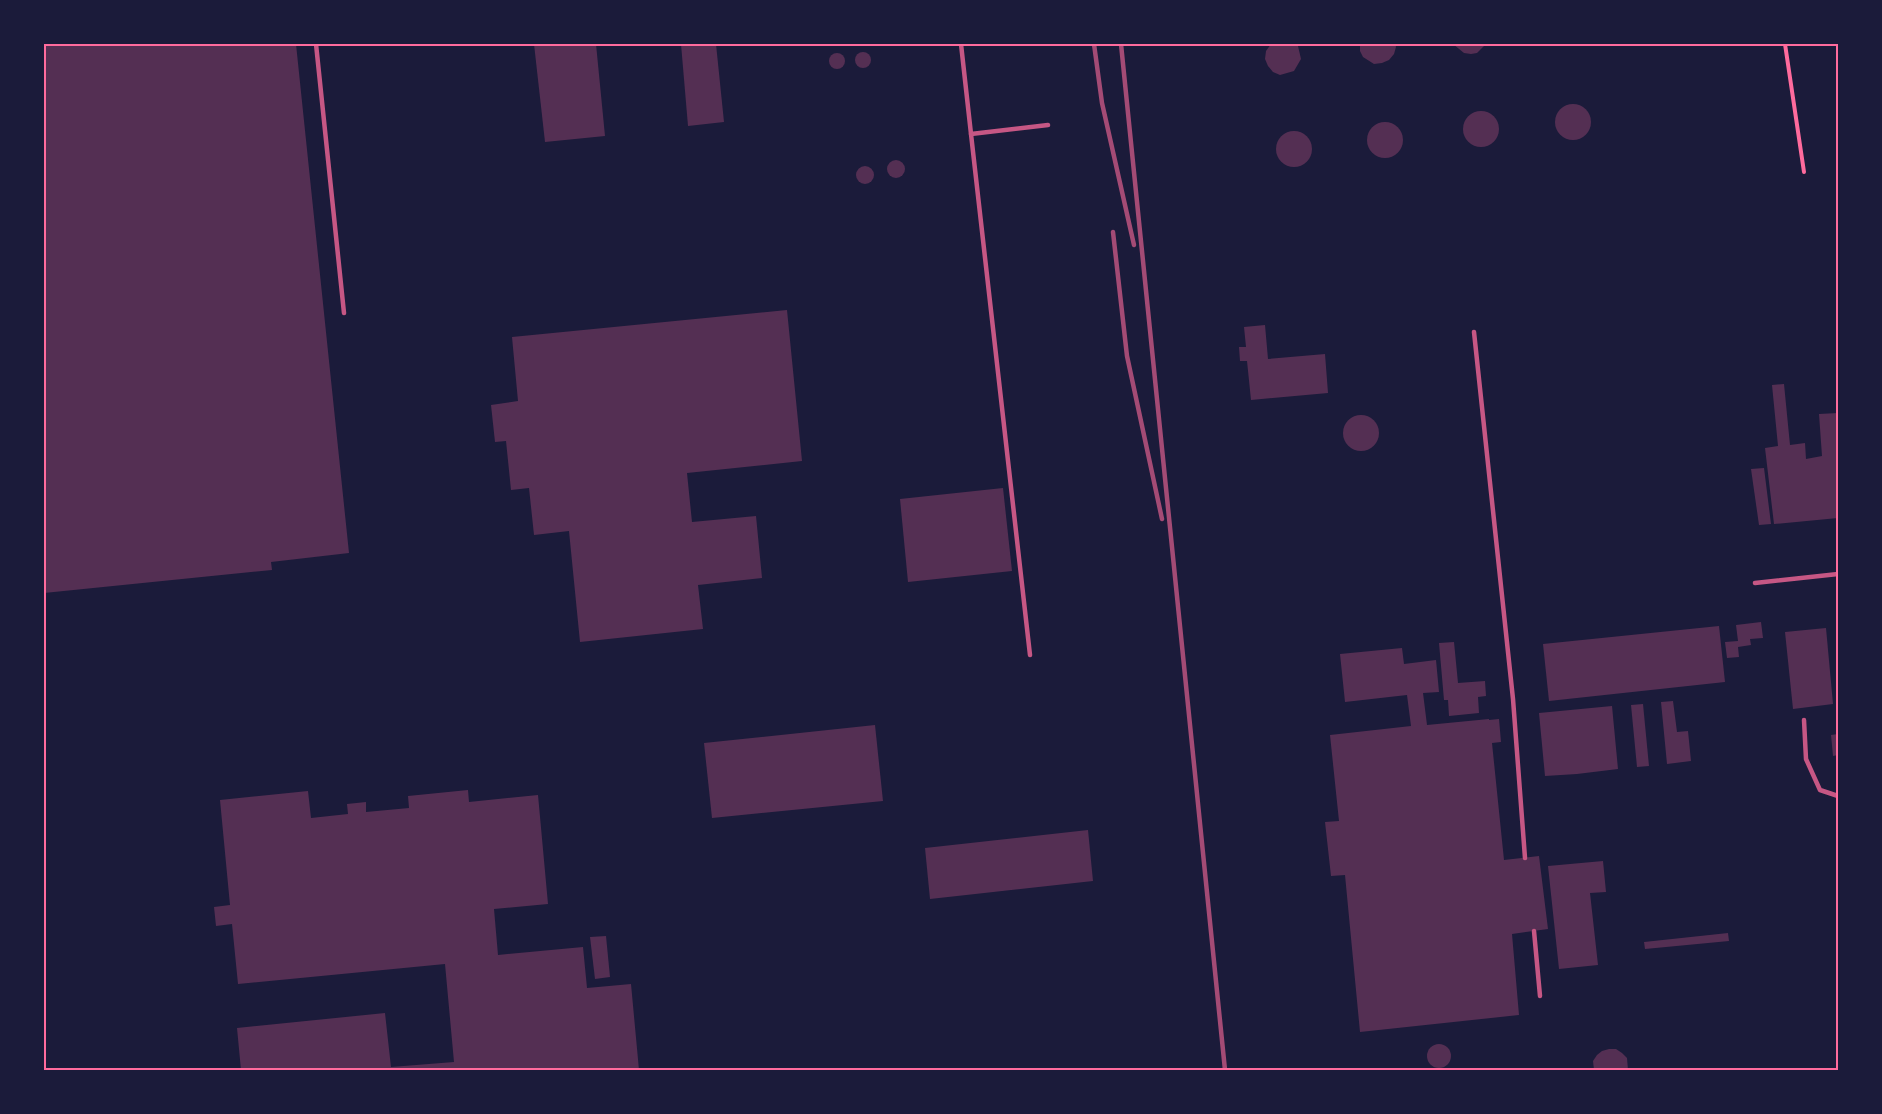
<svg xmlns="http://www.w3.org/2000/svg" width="1882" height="1114" font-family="Cabin,sans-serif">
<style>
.building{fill:#542f53}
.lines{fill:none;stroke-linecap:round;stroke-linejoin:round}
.path{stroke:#ff6b9d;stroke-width:4}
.service{stroke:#c65784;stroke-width:4.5}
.rail{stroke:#a44b75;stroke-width:4.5}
.neatline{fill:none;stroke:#ff6b9d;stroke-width:2}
</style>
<rect width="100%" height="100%" fill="#1b1b3a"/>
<g class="building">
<path d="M44,44H296L349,553L271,562L272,570L44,593Z"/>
<path d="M534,44H596L605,136L545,142Z"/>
<path d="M681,44H716L724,122L688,126Z"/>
<path d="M1271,44H1295L1298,46L1301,59L1294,71L1280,75L1273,72L1268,66L1265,59L1266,51Z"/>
<path d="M1360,44H1395L1396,47L1394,54L1389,60L1382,63L1374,64L1363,57L1360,51Z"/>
<path d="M1453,44H1486L1477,53L1471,54L1464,53Z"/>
<circle cx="863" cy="60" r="8"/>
<circle cx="837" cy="61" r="8"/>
<circle cx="1573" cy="122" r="18"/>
<circle cx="1481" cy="129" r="18"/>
<circle cx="1385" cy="140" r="18"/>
<circle cx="1294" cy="149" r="18"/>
<circle cx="896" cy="169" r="9"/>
<circle cx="865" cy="175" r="9"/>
<path d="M787,310L802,461L687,473L692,522L756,516L762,578L698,585L703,629L580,642L569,531L534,535L529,488L511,490L506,441L495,442L491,405L518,401L512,337Z"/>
<path d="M1265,325L1268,359L1325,354L1328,393L1251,400L1247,361H1240L1239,347H1246L1244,327Z"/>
<path d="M1784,384L1790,445L1805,443L1806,459L1822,456L1819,414L1838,413V518L1774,524L1765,448L1778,446L1772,385Z"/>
<circle cx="1361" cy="433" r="18"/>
<path d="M1764,468L1771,524L1759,525L1751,469Z"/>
<path d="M1003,488L1012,571L908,582L900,499Z"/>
<path d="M1761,622L1763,638L1750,639L1751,645L1738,647L1739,657L1727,658L1725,642L1738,641L1736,625Z"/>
<path d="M1719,626L1725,682L1549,701L1543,644Z"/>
<path d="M1826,628L1833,704L1793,709L1785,632Z"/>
<path d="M1454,642L1458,683L1485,681L1486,696L1478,697L1479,713L1449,716L1448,700H1444L1439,643Z"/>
<path d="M1402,648L1404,664L1436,660L1439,692L1423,693L1427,725L1489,719V720L1499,719L1501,742L1492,743L1504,860L1539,856L1548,929L1512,934L1519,1015L1360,1032L1345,875L1331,876L1325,822L1339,821L1330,735L1411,726L1407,695L1345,702L1340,654Z"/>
<path d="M1673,701L1677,732L1688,731L1691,761L1667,764L1661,702Z"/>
<path d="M1643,704L1649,766L1637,767L1631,705Z"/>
<path d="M1612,706L1618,769L1577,774L1545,776L1539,713Z"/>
<path d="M875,725L883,801L712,818L704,743Z"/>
<path d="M1838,734V755L1833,756L1831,735Z"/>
<path d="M468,790L469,802L538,795L548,904L494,909L498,955L583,947L587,988L631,984L639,1070H241L237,1028L385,1013L391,1067L454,1062L445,964L238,984L232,924L216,926L214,907L230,905L220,800L308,791L311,818L348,814L347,804L366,802V812L409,808L408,796Z"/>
<path d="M1088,830L1093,881L930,899L925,848Z"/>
<path d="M1603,861L1606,892L1590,893L1598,965L1559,969L1548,866Z"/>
<path d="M1728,933L1729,941L1645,949L1644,942Z"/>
<path d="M606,936L610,977L595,979L590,937Z"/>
<circle cx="1439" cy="1056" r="12"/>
<path d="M1609,1049H1616L1622,1053L1627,1058L1628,1070H1594L1593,1061L1597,1055L1602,1051Z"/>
</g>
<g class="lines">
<path class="path" d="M1785,44L1804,172"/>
<g class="service">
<path d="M316,44L344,313"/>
<path d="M961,44L971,134"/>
<path d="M1474,332L1513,699L1525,858"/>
<path d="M1755,583L1838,574"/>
<path d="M1030,655L971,134L1048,125"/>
<path d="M1804,720L1806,759L1820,790L1838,796"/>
<path d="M1534,931L1540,996"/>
</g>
<g class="rail">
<path d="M1094,44L1102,103L1134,245"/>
<path d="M1121,44L1225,1070"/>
<path d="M1113,232L1127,356L1162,519"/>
</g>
</g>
<rect width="1882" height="1114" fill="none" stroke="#1b1b3a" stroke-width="90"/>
<rect x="45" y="45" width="1792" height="1024" class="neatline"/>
</svg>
